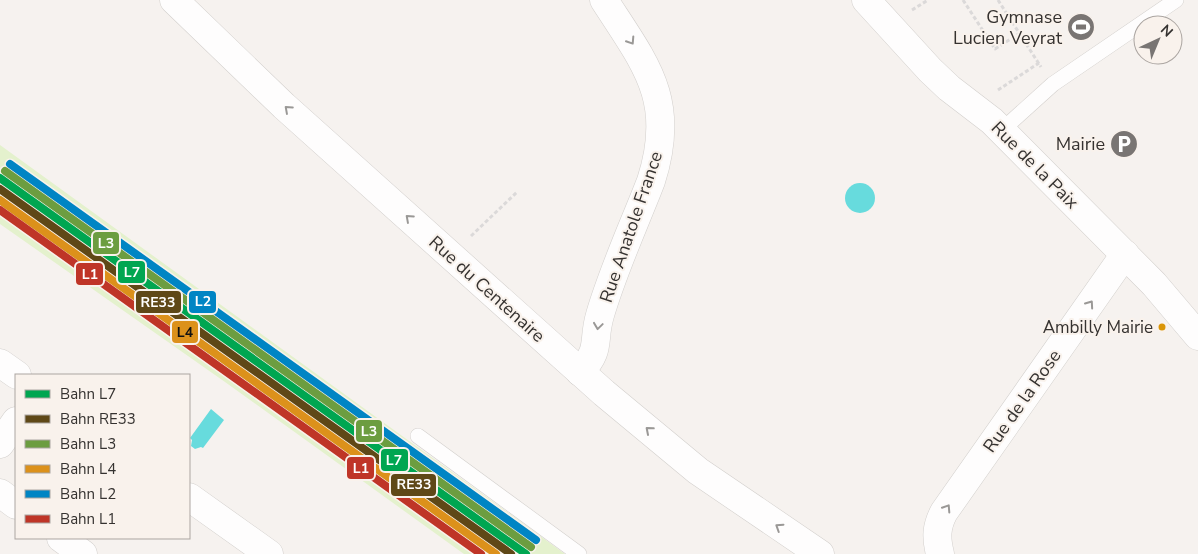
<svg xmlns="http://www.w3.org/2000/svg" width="1198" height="554" font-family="'Nunito Sans',sans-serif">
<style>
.green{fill:#e4f1cd}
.water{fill:#67dbdd}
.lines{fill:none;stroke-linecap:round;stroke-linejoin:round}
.service-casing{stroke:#d2cfcc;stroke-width:16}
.minor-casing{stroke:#d2cfcc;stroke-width:29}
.path{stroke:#dbd9d9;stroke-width:3;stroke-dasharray:4 2.5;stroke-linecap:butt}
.service{stroke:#fefdfd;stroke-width:15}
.minor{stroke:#fefdfd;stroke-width:28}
.rail-1-casing{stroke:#f9f2ec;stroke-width:11}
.rail-2-casing{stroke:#f9f2ec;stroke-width:11}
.rail-3-casing{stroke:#f9f2ec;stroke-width:11}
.rail-4-casing{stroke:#f9f2ec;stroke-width:11}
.rail-5-casing{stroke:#f9f2ec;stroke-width:11}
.rail-6-casing{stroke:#f9f2ec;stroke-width:11}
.rail-1{stroke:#00a651;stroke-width:8}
.rail-2{stroke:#5f4817;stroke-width:8}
.rail-3{stroke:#6c9d40;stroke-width:8}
.rail-4{stroke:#dc911b;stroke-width:8}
.rail-5{stroke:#0085c4;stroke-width:8}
.rail-6{stroke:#bf3527;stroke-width:8}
.oneway{stroke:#9a9896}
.bus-dot{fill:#da9507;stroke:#f9f2ec;stroke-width:2}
.labels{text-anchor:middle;stroke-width:4;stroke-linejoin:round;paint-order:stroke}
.bus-label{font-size:17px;fill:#353230;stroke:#f9f2ec;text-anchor:end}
.poi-label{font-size:18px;fill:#353230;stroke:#f9f2ec;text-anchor:end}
.street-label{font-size:18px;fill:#353230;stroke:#f9f2ec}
.line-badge{stroke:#f9f2ec;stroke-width:2}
.badge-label{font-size:14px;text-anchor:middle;font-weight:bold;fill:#fff}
.pale-badge-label{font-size:14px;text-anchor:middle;font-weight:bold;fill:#111}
</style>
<rect width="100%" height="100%" fill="#f6f2ef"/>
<path class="green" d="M0,145L510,514L565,554H464L225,382L0,224Z"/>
<g class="water">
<circle cx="860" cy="198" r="15"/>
<path d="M211,409L224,420L203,448L201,447L195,449L191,446L192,440L190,438Z"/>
</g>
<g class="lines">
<g class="service-casing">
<g id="service">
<path d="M1001,131L1053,84L1176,0"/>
<path d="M418,436L579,554"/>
</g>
</g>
<g class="minor-casing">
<g id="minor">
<path d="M174,0L284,106L604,393L698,471L820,554"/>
<path d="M866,0L930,70L949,88L992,121L1154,284L1198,336"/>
<path d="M0,363L17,375"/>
<path d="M580,372C602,348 592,342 600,315C613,270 634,225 651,181C677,100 646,65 604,0"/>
<path d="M0,444L16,421"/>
<path d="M0,493L16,505"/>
<path d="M189,497L269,554"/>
<path d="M61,538L83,554"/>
<path d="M940,554C936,538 936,527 944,512L1125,254"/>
</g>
</g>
<g class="path">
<path d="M963,0L995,49L1020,33"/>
<path d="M998,0L1041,67"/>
<path d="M912,10L928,0"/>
<path d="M998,90L1039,63"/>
<path d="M0,183L43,219L260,375L349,442L465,516L521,554"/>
<path d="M471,236L517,192"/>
</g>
<use href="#service" class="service"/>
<use href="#minor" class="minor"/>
<g class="rail-1-casing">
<path id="rail-1" d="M0,178L526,554"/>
</g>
<g class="rail-2-casing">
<path id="rail-2" d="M0,189L511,554"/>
</g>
<g class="rail-3-casing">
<path id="rail-3" d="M5,171L531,547"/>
</g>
<g class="rail-4-casing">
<path id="rail-4" d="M0,200L496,554"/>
</g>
<g class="rail-5-casing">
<path id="rail-5" d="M10,164L536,540"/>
</g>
<g class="rail-6-casing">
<path id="rail-6" d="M0,210L481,554"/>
</g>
<use href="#rail-1" class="rail-1"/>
<use href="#rail-2" class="rail-2"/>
<use href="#rail-3" class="rail-3"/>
<use href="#rail-4" class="rail-4"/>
<use href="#rail-5" class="rail-5"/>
<use href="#rail-6" class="rail-6"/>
</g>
<defs><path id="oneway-chevron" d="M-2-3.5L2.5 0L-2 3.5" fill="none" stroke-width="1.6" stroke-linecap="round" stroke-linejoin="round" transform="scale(1.25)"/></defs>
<g class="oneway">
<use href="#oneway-chevron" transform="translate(631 41) rotate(57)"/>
<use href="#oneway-chevron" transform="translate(288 109) rotate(-138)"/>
<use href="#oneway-chevron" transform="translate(409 218) rotate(-138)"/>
<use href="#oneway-chevron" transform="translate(1090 304) rotate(-55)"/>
<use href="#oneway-chevron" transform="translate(598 326) rotate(98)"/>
<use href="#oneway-chevron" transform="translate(649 430) rotate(-139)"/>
<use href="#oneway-chevron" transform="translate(947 508) rotate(-57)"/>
<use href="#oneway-chevron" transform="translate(779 527) rotate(-147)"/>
</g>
<defs>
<g id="stadium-disc" transform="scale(1.4375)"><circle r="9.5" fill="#797573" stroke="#f9f2ec"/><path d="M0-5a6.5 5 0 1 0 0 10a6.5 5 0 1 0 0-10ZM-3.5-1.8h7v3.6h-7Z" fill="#fff"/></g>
<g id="parking-disc" transform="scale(1.4375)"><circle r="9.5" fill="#797573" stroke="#f9f2ec"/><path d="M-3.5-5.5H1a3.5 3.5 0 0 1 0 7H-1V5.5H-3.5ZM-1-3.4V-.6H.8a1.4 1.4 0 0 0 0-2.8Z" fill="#fff"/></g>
</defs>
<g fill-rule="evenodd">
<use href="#stadium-disc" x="1081" y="27"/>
<use href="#parking-disc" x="1124" y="144"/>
</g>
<circle class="bus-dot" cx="1162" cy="327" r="4.5"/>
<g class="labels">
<g class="bus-label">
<text x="1153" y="333">Ambilly Mairie</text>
</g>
<g class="poi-label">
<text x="1062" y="23">Gymnase<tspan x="1062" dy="21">Lucien Veyrat</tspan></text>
<text x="1105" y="150">Mairie</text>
</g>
<g class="street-label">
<text transform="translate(1035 165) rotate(45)" y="6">Rue de la Paix</text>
<text transform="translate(631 227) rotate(-71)" y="6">Rue Anatole France</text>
<text transform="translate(487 289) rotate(42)" y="6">Rue du Centenaire</text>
<text transform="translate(1022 401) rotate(-55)" y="6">Rue de la Rose</text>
</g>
</g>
<g class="line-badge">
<rect x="92" y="231" width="28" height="24" rx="5" fill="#6c9d40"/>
<rect x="117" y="260" width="29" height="24" rx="5" fill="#00a651"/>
<rect x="75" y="262" width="29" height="24" rx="5" fill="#bf3527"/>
<rect x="188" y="290" width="29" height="24" rx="5" fill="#0085c4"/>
<rect x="135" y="290" width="47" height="24" rx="5" fill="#5f4817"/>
<rect x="171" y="320" width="28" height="24" rx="5" fill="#dc911b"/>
<rect x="355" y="419" width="28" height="24" rx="5" fill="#6c9d40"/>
<rect x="380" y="448" width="29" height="24" rx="5" fill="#00a651"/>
<rect x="346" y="456" width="29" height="24" rx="5" fill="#bf3527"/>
<rect x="390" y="473" width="47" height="24" rx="5" fill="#5f4817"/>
</g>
<g class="badge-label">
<text x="106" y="248">L3</text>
<text x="132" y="277">L7</text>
<text x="90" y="279">L1</text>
<text x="203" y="306">L2</text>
<text x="158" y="307">RE33</text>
<text x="369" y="436">L3</text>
<text x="394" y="465">L7</text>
<text x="361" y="473">L1</text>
<text x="414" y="489">RE33</text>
</g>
<g class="pale-badge-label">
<text x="185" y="337">L4</text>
</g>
<rect x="15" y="374" width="175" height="165" fill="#f9f2ec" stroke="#aba5a1"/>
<rect x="25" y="390" width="25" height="8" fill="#00a651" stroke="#aba5a1"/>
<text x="60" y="399" font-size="15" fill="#353230">Bahn L7</text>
<rect x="25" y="415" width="25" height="8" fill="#5f4817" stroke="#aba5a1"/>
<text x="60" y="424" font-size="15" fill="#353230">Bahn RE33</text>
<rect x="25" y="440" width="25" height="8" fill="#6c9d40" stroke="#aba5a1"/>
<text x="60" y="449" font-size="15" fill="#353230">Bahn L3</text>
<rect x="25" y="465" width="25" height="8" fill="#dc911b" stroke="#aba5a1"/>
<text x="60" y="474" font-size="15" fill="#353230">Bahn L4</text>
<rect x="25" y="490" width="25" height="8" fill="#0085c4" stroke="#aba5a1"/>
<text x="60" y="499" font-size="15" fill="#353230">Bahn L2</text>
<rect x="25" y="515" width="25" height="8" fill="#bf3527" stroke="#aba5a1"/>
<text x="60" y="524" font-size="15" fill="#353230">Bahn L1</text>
<g transform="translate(1158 40) rotate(44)"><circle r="24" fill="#f9f2ec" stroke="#aba5a1"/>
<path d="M0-4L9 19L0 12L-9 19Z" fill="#797573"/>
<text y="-8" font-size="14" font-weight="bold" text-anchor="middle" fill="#353230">N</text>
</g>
</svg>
